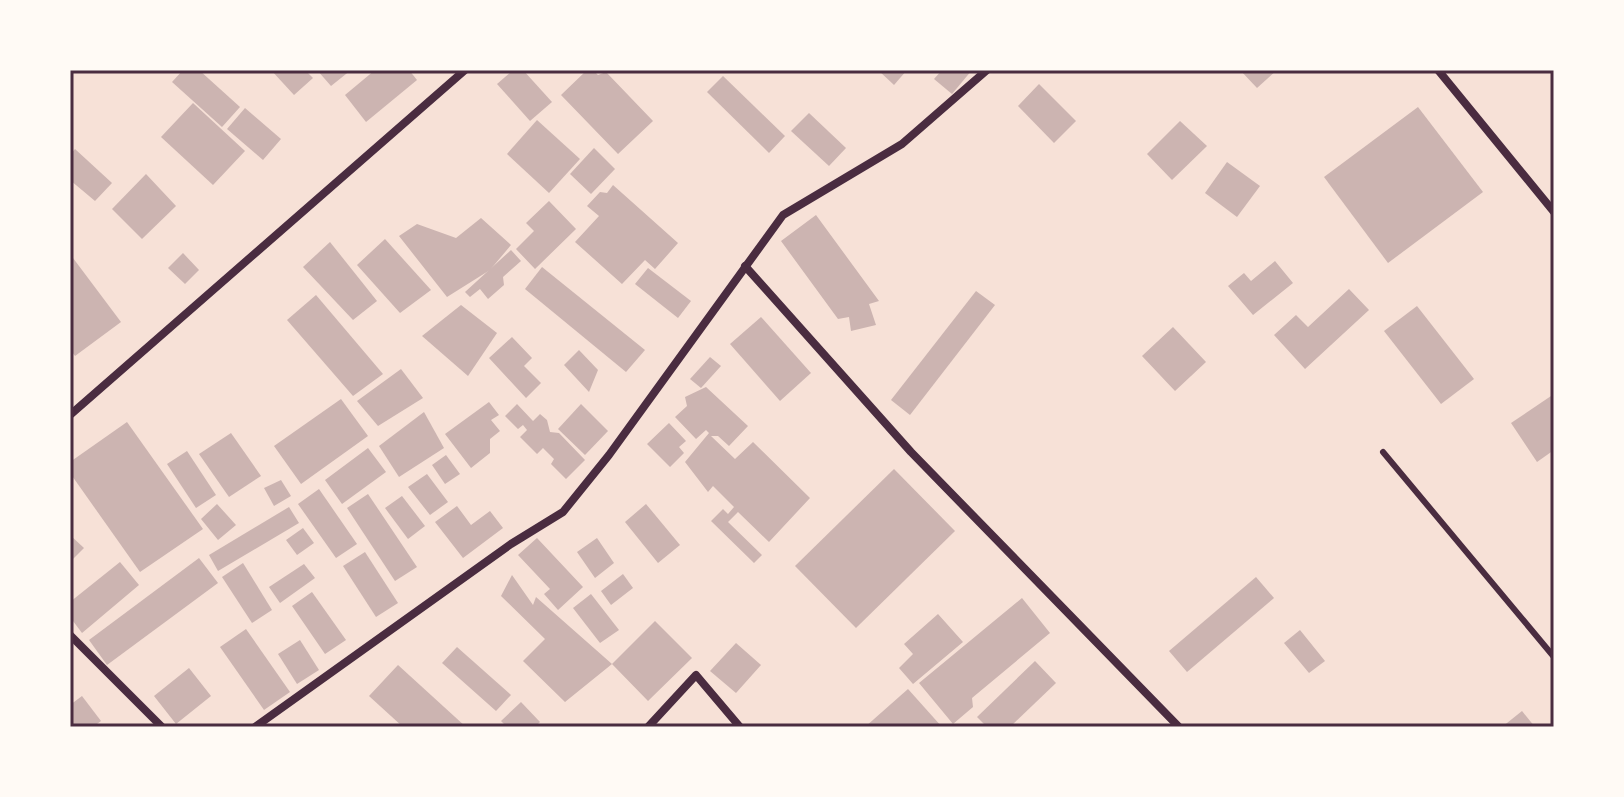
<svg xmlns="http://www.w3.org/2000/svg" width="1624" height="797" font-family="'Archivo Narrow',sans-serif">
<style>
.building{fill:#ccb4b1}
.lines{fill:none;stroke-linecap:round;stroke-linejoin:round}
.service{stroke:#4a2c40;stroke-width:6}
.minor{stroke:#4a2c40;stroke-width:8}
.neatline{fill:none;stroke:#4a2c40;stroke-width:3}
</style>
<rect width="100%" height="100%" fill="#f7e1d7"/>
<g class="building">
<path d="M183,70H199L240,107L222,127L172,82Z"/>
<path d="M271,70H305L313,78L294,95Z"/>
<path d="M317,70H351L331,86Z"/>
<path d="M375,70H409L417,80L366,122L345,95Z"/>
<path d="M513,70H523L552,102L530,121L497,84Z"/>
<path d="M587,70H593L598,75L606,72L653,121L618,154L561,95Z"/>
<path d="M878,70H907L894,85Z"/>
<path d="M942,70H972L952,94L934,79Z"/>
<path d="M1240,70H1277L1257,88Z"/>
<path d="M723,76L785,136L769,153L707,92Z"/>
<path d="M1039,84L1076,121L1054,143L1018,106Z"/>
<path d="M193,103L245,151L213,185L161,137Z"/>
<path d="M1418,107L1483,192L1388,263L1324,177Z"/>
<path d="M245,108L281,139L263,160L227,129Z"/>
<path d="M809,113L846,148L829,166L791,131Z"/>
<path d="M537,120L580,159L549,193L507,154Z"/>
<path d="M1180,121L1207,146L1172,180L1147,154Z"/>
<path d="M594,148L615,169L591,194L570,174Z"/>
<path d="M75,149L112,183L95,201L70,180V155Z"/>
<path d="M1227,162L1260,186L1237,217L1205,193Z"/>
<path d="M146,174L176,206L142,239L112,209Z"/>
<path d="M613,185L678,243L655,269L645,260L622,284L575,242L599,216L587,206L600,192L607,193Z"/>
<path d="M549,201L576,229L535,269L516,249L534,231L526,223Z"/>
<path d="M816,215L879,301L869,304L876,325L851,331L849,317L838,319L781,241Z"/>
<path d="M481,218L511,245L490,270L447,297L399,236L417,224L456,238Z"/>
<path d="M385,239L431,290L400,313L357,265Z"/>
<path d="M330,242L377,301L353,320L303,267Z"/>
<path d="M511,250L521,261L503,277L504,285L488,299L480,289L470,297L465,292Z"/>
<path d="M183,253L199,270L185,284L168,268Z"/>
<path d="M70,254L121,322L75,356L70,349Z"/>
<path d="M1275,261L1293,283L1253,315L1228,286L1244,273L1251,281Z"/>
<path d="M542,267L645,350L626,372L525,289Z"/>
<path d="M648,268L691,301L678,318L635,284Z"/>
<path d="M1349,289L1369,310L1305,369L1274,335L1296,315L1308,327Z"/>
<path d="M976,291L995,305L910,415L891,400Z"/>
<path d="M316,295L383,374L353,396L287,320Z"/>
<path d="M461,305L497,333L468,376L422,336Z"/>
<path d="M1417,306L1474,379L1441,404L1384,331Z"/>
<path d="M761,317L811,373L780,401L730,344Z"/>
<path d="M1173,327L1206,362L1175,391L1142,356Z"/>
<path d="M512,337L532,358L524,366L541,383L526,398L489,358Z"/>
<path d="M579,350L598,370L589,392L564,365Z"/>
<path d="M710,357L721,366L701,388L690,379Z"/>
<path d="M401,369L423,398L378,426L357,401Z"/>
<path d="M706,387L748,426L729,446L718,436H711L735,459L753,442L810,498L769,542L738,512L728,522L762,555L754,563L711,521L723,509L728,514L734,507L713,486L708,492L685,462L709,433L706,430L696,439L675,417L687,406L685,397Z"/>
<path d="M1554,394V450L1537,462L1511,423Z"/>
<path d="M341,399L368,436L301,484L274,446Z"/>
<path d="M489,402L499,415L491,420L500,431L490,439V453L471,468L445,434Z"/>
<path d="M517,404L533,421L540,414L547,420L550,432L559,433L585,460L566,479L551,464L554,459L543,448L537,454L520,437L527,430L523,425L518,429L505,416Z"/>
<path d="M581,404L608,431L585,455L558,429Z"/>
<path d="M424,412L444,448L399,477L379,446Z"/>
<path d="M127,422L203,529L140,572L70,473V462Z"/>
<path d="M669,423L686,441L679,447L684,453L670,467L647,444Z"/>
<path d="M231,433L261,476L229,497L199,454Z"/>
<path d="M368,448L386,472L342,504L325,480Z"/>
<path d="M187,451L216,495L196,508L167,464Z"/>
<path d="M446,455L460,474L445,484L432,465Z"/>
<path d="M894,469L955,531L856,628L795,566Z"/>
<path d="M427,474L448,502L430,515L408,487Z"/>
<path d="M281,480L291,496L274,506L264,488Z"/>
<path d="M319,489L357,544L336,558L298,504Z"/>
<path d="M368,494L417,567L395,581L347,508Z"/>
<path d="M402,496L425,526L408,539L385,508Z"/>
<path d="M217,504L236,525L218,540L201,519Z"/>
<path d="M646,504L680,545L658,563L625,522Z"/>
<path d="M457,506L471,525L490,511L503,528L463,558L435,522Z"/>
<path d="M289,507L299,523L218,571L209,555Z"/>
<path d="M303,528L314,543L297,555L286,540Z"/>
<path d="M70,535L84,548L70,562Z"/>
<path d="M537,538L583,587L558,610L544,594L550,589L518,555Z"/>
<path d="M597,538L614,563L595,578L577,552Z"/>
<path d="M365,552L398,603L376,617L343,566Z"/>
<path d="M199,558L218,583L107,665L89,640Z"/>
<path d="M120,562L139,585L82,633L70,617V602Z"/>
<path d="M243,563L272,610L252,623L222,577Z"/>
<path d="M304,564L315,578L280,603L269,587Z"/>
<path d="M623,574L633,588L611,605L601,591Z"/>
<path d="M512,575L533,605L536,597L612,664L655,621L692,658L648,701L612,664L565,702L523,661L545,639L501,596Z"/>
<path d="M1256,577L1274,598L1187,672L1169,651Z"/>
<path d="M312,592L346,640L325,654L292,606Z"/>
<path d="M591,594L619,630L600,643L573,608Z"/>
<path d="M1022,598L1050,633L972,698L973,707L953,724L919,683Z"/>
<path d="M938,614L963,642L913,684L899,668L913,654L904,644Z"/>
<path d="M246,629L290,692L264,710L220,647Z"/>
<path d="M1300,630L1325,661L1309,673L1284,643Z"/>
<path d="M300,640L319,670L297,684L278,654Z"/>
<path d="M736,643L761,665L736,693L710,671Z"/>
<path d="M457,647L511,695L496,711L442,663Z"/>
<path d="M1035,661L1056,683L1010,727H987L977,717Z"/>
<path d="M398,665L466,727H403L369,696Z"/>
<path d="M189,668L211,696L176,724L154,696Z"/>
<path d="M908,689L942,727H865Z"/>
<path d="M82,696L101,721L93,727H70V705Z"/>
<path d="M521,702L540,722L535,727H507L501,721Z"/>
<path d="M1522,711L1535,727H1502Z"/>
</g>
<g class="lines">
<path class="service" d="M1383,452L1554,657"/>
<g class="minor">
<path d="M1438,70L1554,212"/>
<path d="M745,266L911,452L1179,727"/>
<path d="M70,415L465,70"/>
<path d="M70,635L162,727"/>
<path d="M255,727L511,544L563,512L609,455L783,215L902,144L987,70"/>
<path d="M648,727L696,675L740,727"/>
</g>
</g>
<rect width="1624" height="797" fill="none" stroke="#fffaf5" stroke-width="144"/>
<rect x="72" y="72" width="1480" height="653" class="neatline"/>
</svg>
